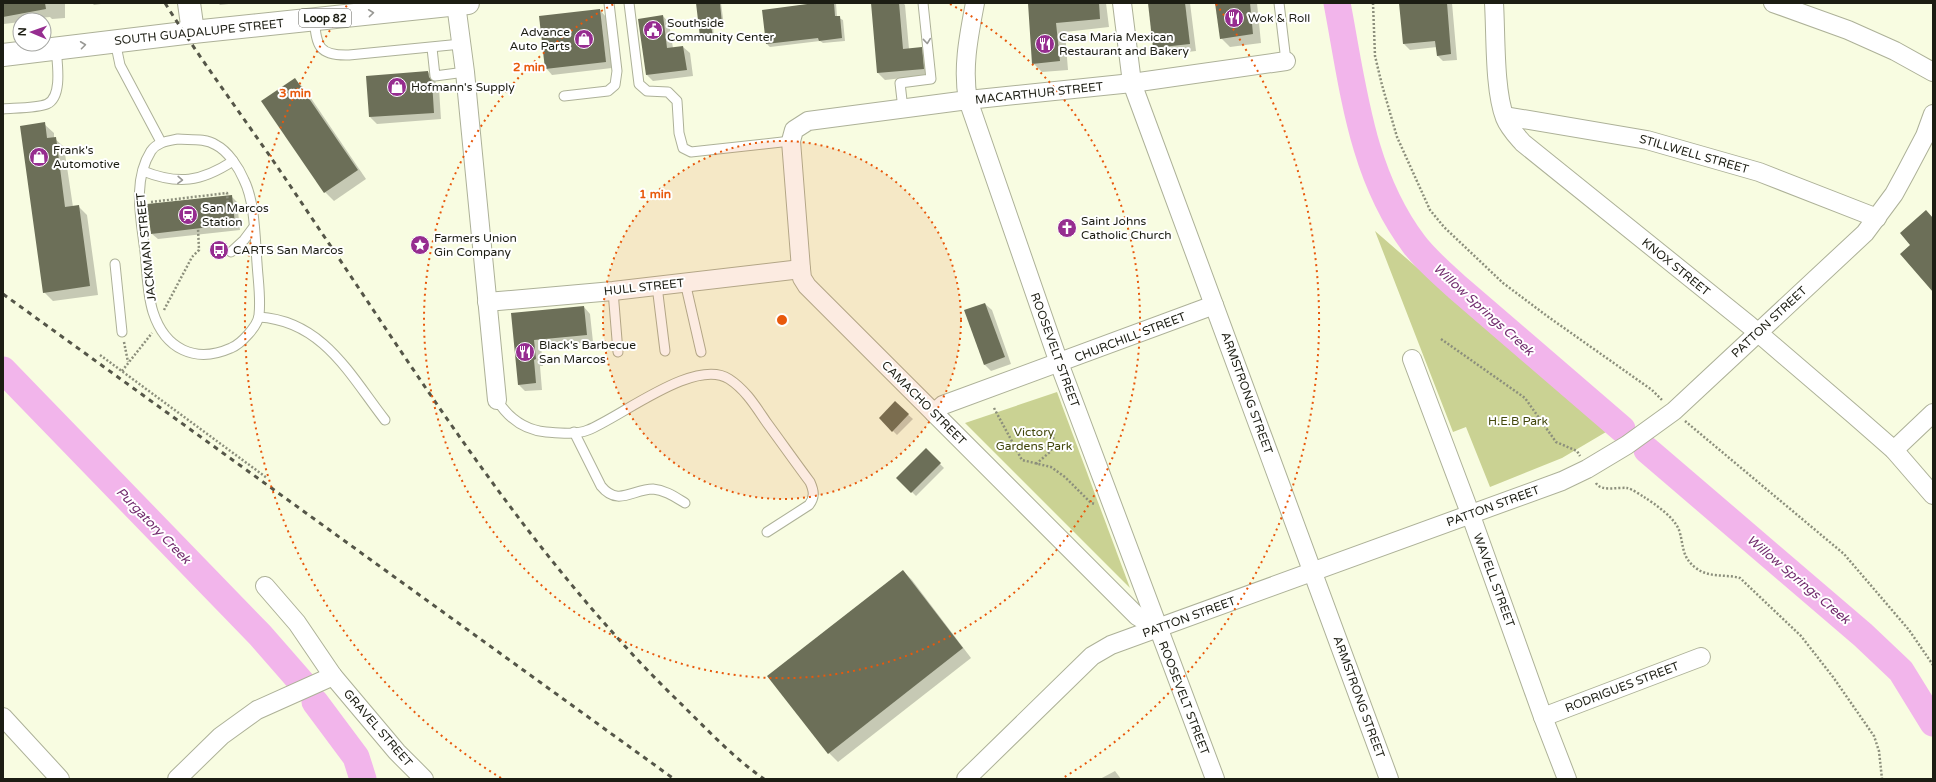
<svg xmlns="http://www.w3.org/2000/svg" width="1936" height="782" font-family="'Varela Round',sans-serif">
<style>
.green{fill:#cad293}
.shadow{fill:#0003}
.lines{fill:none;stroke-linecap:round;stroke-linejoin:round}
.river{stroke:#f2b5eb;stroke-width:27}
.building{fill:#6c6f58}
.lane-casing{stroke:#adb198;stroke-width:11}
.street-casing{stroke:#adb198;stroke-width:20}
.secondary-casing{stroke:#adb198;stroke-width:24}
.primary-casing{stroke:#adb198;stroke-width:24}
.path{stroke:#8c8f7c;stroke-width:2.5;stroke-dasharray:2 2;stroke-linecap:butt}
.lane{stroke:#fff;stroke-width:9}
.street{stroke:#fff;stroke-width:18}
.secondary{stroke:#fff;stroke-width:22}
.primary{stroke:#fff;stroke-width:22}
.rail{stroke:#555648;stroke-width:3;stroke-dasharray:5 5;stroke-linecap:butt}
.oneway{stroke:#999995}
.ring{fill:none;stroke:#e8590c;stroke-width:2;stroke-dasharray:2 4}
.labels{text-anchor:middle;stroke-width:4;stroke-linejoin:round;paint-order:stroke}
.shield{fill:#fff;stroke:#60615a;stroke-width:1}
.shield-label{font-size:11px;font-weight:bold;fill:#1c1d13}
.poi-label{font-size:12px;fill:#1c1d13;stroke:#fff;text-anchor:start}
.street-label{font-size:12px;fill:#1c1d13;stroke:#fff}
.park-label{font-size:12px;fill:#42470c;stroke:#fff}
.water-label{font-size:13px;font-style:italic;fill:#722c6e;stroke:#fff}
.centre{fill:#e8590c;stroke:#fff;stroke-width:2}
.ring-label{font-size:12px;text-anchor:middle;font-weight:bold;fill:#e8590c;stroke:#fff;stroke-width:4;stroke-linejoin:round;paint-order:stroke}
</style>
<rect width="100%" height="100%" fill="#f8fce1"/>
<g class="green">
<path d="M1375,231L1606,432L1562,458L1490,487L1466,427L1453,432Z"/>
<path d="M1057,392L1130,588L965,423Z"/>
</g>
<g class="shadow">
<path d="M3,3H65V18L52,19L50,17L20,20V22L4,24Z"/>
<path d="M92,3H108L94,5Z"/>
<path d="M218,3H237L220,5Z"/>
<path d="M697,3H721L724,26L713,27L714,37L703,39L701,37Z"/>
<path d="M816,3H836L837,17L843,20L845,41L823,43L820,41L770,47L767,44L764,11Z"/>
<path d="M872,3H903L905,5L909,49L921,48L928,55L930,75L885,80L878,73Z"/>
<path d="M1029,3H1106L1109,27L1065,32L1068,70L1042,72L1033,63Z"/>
<path d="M1149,3H1190L1196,51L1161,55L1154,48Z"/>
<path d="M1216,3H1257L1261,43L1230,47L1221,38Z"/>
<path d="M1400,3H1452L1457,60L1443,61L1437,55V47L1410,50L1404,44Z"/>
<path d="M600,10L606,17L612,68L552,75L546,68Z"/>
<path d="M663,16L669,23L673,48L683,47L690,53L693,76L653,81L647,75Z"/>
<path d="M428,72L435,79L436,85L439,89L441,119L377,124L370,117Z"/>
<path d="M295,80L304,88L366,179L334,201L325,192Z"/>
<path d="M44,124L54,133V138L64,147L73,207L78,206L87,215L98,295L53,301L44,292Z"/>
<path d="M231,196L237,202L240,230L158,239L152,234Z"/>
<path d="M985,304L992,310L1011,364L991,371L985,365Z"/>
<path d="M584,307L590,314L593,342L541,347L543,366H540L542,390L525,391L519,385L512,314Z"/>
<path d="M895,403L913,419L897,435L880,418Z"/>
<path d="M926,450L944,468L916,496L898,478Z"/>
<path d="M903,571L912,580L971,658L838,762L829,753Z"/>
<path d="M1115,771L1121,779H1100Z"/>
</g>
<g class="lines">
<g class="river">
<path d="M1337,3C1353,86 1361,174 1414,244C1426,260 1442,273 1457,287L1622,429"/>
<path d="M3,370L260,635L302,683"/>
<path d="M1647,450L1863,635L1901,671L1933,723"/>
<path d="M315,702L356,757L363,779"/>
</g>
</g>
<g class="building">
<path d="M3,3H45L46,9L3,17Z"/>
<path d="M696,3H720L722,24L711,26L713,36L700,37Z"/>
<path d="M815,3H834L835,16H840L842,38L819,41L818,38L766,44L762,10Z"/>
<path d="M871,3H899L903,49L922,47L924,69L877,73Z"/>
<path d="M1028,3H1099L1100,19L1056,23L1060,61L1032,64Z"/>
<path d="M1148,3H1185L1190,44L1153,48Z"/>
<path d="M1215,3H1250L1253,34L1220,39Z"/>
<path d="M1399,3H1447L1451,54L1437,56L1435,41L1403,44Z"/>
<path d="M600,9L606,62L545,69L539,16Z"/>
<path d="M663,15L667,48L683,46L687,70L646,75L638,19Z"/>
<path d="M428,71L429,77L432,81L434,113L369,117L366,76Z"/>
<path d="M295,78L358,170L324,193L261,101Z"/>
<path d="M45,122L47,138L56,137L65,207L79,205L90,286L43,293L20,126Z"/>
<path d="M232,195L235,224L151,234L147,204Z"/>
<path d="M1926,210L1933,218V292L1900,254L1910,245L1900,233Z"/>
<path d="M985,303L1005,357L984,365L964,310Z"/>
<path d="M584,306L587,335L534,340L536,359L534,360L536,383L518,385L511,313Z"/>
<path d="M895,401L909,414L892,432L879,418Z"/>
<path d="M926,448L941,463L911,493L896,478Z"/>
<path d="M903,570L963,648L828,754L767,676Z"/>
</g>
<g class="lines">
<g class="lane-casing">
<g id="lane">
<path d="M629,3L639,84L647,91L668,92L677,101L679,133L683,148L691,152L791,141"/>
<path d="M1279,3L1286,61"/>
<path d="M314,19C317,46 318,56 349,55L461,44"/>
<path d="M115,41L120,65L161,142"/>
<path d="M432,48L435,76L465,72"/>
<path d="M564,96L608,91L615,85L617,71L609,3"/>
<path d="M3,109C14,108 38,108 47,104C63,97 57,62 56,48"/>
<path d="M903,109L900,83L931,79L923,3"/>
<path d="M178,139C190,140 205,138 216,145C228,151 239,168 244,180C255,202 255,238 257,263C258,280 261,298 259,315C258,326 241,344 231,348C195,364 165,349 153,312C147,293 147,271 145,252C141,219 132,181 151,151C157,142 168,141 178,139Z"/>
<path d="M143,171C178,185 201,182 233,161"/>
<path d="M231,252L244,240L253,228"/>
<path d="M115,264L122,332"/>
<path d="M685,282L701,352"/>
<path d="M657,286L665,351"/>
<path d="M613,291L618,352"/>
<path d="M259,317C323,321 350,375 385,420"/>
<path d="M497,400C509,419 524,430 546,432C559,433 576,435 588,430C621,417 695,357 729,379C746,390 756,407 767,423C781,442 795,462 810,482C814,491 815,497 809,505L767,532"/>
<path d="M574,432L601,486C618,507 633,489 653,489C665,490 675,497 685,503"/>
</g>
</g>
<g class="street-casing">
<g id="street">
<path d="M975,3C969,35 962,68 968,100L1059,363L1215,779"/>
<path d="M1122,3L1132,83L1389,779"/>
<path d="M1494,3C1496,34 1494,90 1505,118C1509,128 1516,135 1523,143L1749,325L1854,415L1894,450L1933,495"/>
<path d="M1773,3L1848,30L1895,51L1933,72"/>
<path d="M456,4L465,72L497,400"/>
<path d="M1505,116L1647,140L1759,172L1877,218"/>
<path d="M487,302L613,291L801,269"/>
<path d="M1412,359L1470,513L1543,717L1567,779"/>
<path d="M934,413L943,405L1214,305"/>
<path d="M1894,450L1933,413"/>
<path d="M265,586L297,623L333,676L397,752L424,779"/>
<path d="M1157,628L1137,616L807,286L802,278L801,269L791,141L794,130L808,121L968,100L1132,83L1286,61"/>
<path d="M3,717L60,779"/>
<path d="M1543,717L1701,657"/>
<path d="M177,779L221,736L257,710L333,676"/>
<path d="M966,779L1092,656L1111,645L1562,481L1587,469L1627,445L1674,411L1865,233L1894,194L1906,172L1925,136L1933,114"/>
</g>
</g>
<g class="secondary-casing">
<path id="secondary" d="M189,3L193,32"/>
</g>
<g class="primary-casing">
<path id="primary" d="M3,55L193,32L468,3"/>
</g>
<g class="path">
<path d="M1373,3L1375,56L1382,85L1397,137L1430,210L1444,227L1503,283L1547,316L1652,390L1662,400"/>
<path d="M151,202L227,193L229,222L218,224L219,226"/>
<path d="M164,310L192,257L199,250L198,228"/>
<path d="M1441,339L1525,398L1556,442L1577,451L1580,456"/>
<path d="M124,342L128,362"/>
<path d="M100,355L267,478"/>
<path d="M122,371L152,333"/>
<path d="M994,408L1022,460L1051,467L1065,477L1091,503L1095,504"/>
<path d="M1685,421L1844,554L1909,630L1933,665"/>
<path d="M1036,464L1051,451L1054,434"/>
<path d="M1596,483C1601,492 1618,487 1627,488C1632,489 1639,494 1644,497C1655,504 1674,517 1679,530C1684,545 1681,557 1696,568C1708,578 1726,574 1740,578L1801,636L1833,677L1874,736L1879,751L1882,779"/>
</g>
<use href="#lane" class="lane"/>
<use href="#street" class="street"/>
<use href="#secondary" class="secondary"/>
<use href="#primary" class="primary"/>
<g class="rail">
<path d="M165,3C195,51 228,96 260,142C285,177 308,213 332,248C436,404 539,564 673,696C702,724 731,756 764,779"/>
<path d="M3,294L674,779"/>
</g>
</g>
<defs><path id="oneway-chevron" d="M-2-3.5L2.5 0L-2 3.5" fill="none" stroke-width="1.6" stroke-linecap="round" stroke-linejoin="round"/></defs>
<g class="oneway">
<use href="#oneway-chevron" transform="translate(371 13) rotate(-6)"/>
<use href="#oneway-chevron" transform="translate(927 41) rotate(84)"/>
<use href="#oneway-chevron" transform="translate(83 45) rotate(-7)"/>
<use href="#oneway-chevron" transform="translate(180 180) rotate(2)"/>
</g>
<circle cx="782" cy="320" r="179" fill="#e8590c" fill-opacity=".12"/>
<g class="ring">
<circle cx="782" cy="320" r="179"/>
<path d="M950 4A358 358 0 1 1 614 4"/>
<path d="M501 778A537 537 0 0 1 348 4M1216 4A537 537 0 0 1 1063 778"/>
</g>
<defs>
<g id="restaurant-disc" transform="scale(1)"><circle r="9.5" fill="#962d90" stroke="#fff"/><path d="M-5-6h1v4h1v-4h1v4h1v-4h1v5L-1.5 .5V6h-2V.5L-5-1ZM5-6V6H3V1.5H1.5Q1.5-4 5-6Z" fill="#fff"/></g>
<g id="civic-disc" transform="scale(1)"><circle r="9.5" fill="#962d90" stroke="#fff"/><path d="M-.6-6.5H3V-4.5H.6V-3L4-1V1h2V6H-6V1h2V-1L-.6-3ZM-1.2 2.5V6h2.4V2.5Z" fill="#fff"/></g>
<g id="shop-disc" transform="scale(1)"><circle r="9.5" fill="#962d90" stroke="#fff"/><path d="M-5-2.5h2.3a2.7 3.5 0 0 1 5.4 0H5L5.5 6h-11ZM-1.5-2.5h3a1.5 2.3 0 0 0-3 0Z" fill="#fff"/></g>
<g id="station-disc" transform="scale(1)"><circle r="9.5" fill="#962d90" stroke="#fff"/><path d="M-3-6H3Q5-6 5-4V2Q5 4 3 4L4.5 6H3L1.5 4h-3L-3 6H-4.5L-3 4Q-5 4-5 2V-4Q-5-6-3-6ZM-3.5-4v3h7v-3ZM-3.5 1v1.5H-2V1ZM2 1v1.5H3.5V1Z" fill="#fff"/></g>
<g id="church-disc" transform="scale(1)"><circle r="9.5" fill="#962d90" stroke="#fff"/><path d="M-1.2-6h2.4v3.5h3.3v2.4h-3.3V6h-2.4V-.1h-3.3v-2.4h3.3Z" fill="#fff"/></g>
<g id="sight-disc" transform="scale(1)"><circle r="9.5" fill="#962d90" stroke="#fff"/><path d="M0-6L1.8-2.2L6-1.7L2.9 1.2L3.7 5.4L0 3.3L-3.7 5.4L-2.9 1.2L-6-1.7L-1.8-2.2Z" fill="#fff"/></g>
<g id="bus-disc" transform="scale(1)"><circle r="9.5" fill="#962d90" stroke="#fff"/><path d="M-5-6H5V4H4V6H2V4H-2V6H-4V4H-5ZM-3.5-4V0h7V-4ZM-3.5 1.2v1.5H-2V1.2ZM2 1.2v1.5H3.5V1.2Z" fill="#fff"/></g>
</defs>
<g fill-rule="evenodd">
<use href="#restaurant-disc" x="1234" y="18"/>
<use href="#civic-disc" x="653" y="30"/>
<use href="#shop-disc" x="584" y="39"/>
<use href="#restaurant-disc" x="1045" y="44"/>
<use href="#shop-disc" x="397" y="87"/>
<use href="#shop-disc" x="39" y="157"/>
<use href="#station-disc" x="188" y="215"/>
<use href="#church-disc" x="1067" y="228"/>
<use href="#sight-disc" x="420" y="245"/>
<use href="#bus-disc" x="219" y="250"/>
<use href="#restaurant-disc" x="525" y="352"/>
</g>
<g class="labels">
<rect class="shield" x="299" y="9" width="52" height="18" rx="3"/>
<g class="shield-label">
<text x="325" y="22">Loop 82</text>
</g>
<g class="poi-label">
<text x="1248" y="22">Wok &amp; Roll</text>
<text x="667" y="27">Southside<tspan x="667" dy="14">Community Center</tspan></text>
<text x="570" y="36" text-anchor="end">Advance<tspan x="570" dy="14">Auto Parts</tspan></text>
<text x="1059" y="41">Casa Maria Mexican<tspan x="1059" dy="14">Restaurant and Bakery</tspan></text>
<text x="411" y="91">Hofmann's Supply</text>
<text x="53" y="154">Frank's<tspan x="53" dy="14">Automotive</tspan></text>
<text x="202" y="212">San Marcos<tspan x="202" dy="14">Station</tspan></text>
<text x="1081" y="225">Saint Johns<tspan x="1081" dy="14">Catholic Church</tspan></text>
<text x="434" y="242">Farmers Union<tspan x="434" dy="14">Gin Company</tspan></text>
<text x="233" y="254">CARTS San Marcos</text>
<text x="539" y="349">Black's Barbecue<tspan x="539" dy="14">San Marcos</tspan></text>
</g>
<g class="street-label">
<text transform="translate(199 32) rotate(-6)" y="4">SOUTH GUADALUPE STREET</text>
<text transform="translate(1039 93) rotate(-6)" y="4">MACARTHUR STREET</text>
<text transform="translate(1694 154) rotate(16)" y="4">STILLWELL STREET</text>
<text transform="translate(146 247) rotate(-96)" y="4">JACKMAN STREET</text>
<text transform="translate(1676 267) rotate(39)" y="4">KNOX STREET</text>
<text transform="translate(644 287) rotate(-6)" y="4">HULL STREET</text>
<text transform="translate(1769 322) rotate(-43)" y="4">PATTON STREET</text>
<text transform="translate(1130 337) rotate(-21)" y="4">CHURCHILL STREET</text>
<text transform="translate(1055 350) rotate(70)" y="4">ROOSEVELT STREET</text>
<text transform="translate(1247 393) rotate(70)" y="4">ARMSTRONG STREET</text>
<text transform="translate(924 403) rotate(45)" y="4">CAMACHO STREET</text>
<text transform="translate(1493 506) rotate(-20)" y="4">PATTON STREET</text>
<text transform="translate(1494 580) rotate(70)" y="4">WAVELL STREET</text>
<text transform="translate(1189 617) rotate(-20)" y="4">PATTON STREET</text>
<text transform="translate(1622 687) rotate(-21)" y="4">RODRIGUES STREET</text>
<text transform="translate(1359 697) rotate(70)" y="4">ARMSTRONG STREET</text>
<text transform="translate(1184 698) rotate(69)" y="4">ROOSEVELT STREET</text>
<text transform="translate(378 728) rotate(49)" y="4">GRAVEL STREET</text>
</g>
<g class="park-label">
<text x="1518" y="425">H.E.B Park</text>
<text x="1034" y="436">Victory<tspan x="1034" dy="14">Gardens Park</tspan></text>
</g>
<g class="water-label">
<text transform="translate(1484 309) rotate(42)" y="5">Willow Springs Creek</text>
<text transform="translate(154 525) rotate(46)" y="5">Purgatory Creek</text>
<text transform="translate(1799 579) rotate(40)" y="5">Willow Springs Creek</text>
</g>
</g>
<circle cx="782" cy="320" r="6" class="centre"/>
<g class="ring-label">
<text x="529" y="71">2 min</text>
<text x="295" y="97">3 min</text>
<text x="655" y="198">1 min</text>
</g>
<rect width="1936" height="782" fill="none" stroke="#1c1d13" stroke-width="8"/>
<g transform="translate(32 32) rotate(272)"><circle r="19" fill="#ffffff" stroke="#a4a5a1"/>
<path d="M0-3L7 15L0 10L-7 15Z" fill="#962d90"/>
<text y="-6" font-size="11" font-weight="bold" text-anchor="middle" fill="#1c1d13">N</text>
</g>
</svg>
